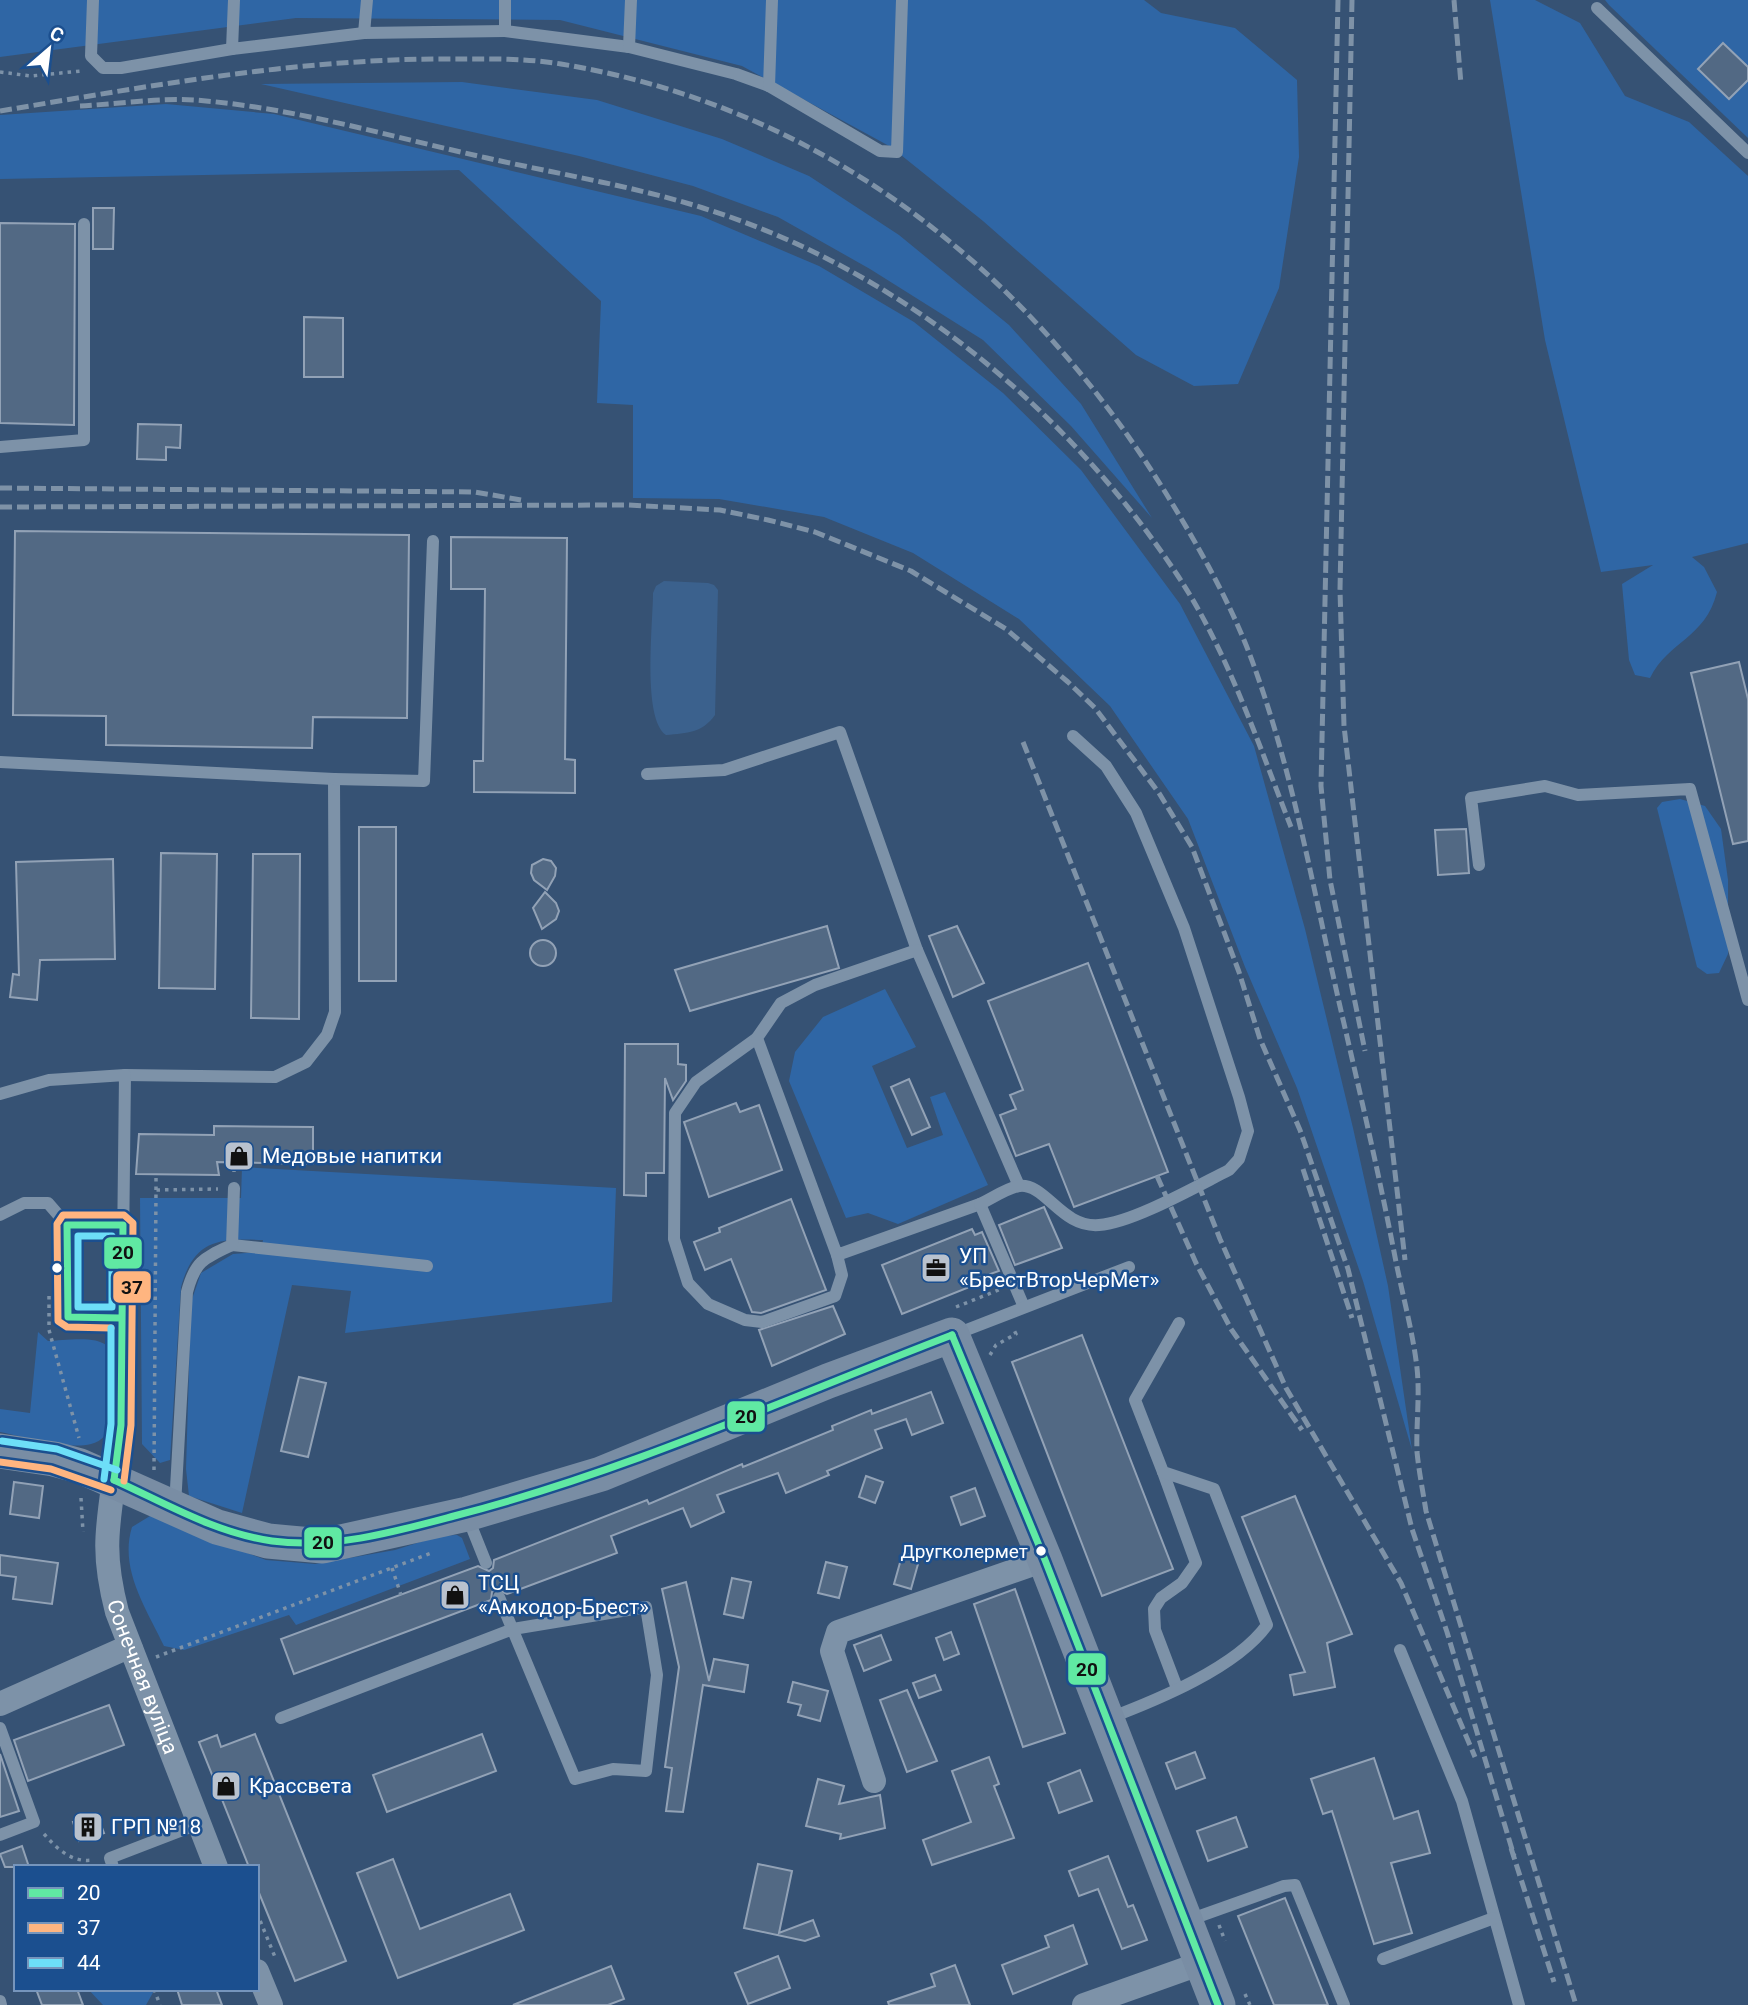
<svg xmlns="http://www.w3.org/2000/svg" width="1748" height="2005" font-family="Roboto,sans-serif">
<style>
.green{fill:#2f66a5}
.water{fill:#3b618d}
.building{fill:#526984;stroke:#92a2b6;stroke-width:2}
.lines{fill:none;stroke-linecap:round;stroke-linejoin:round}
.path{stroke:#7d92a8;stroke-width:3.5;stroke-dasharray:3.5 5;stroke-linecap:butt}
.lane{stroke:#7d92a8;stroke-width:12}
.street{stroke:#7d92a8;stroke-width:24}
.secondary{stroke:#798da4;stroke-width:35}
.rail{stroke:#7e92a7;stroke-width:5;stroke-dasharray:12 5;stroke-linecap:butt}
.bus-1-casing{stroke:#1b4f8f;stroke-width:12}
.bus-2-casing{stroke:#1b4f8f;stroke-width:12}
.bus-3-casing{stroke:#1b4f8f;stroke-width:12}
.bus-1{stroke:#60e9a3;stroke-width:7}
.bus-2{stroke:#ffb580;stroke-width:7}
.bus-3{stroke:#6ddff8;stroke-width:7}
.bus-dot{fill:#fff;stroke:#1b4f8f;stroke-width:2.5}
.labels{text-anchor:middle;stroke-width:5;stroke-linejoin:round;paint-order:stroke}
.bus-label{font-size:19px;fill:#fff;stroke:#1b4f8f;text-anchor:end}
.poi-label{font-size:21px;fill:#fff;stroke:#1b4f8f;text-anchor:start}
.street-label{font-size:21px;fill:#fff;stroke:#1b4f8f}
.line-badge{stroke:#1b4f8f;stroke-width:2.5}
.pale-badge-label{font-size:19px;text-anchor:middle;font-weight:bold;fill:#111}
</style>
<rect width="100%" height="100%" fill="#365274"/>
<g class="green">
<path d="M0,0H1144L1161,13L1235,28L1297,80L1299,157L1279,288L1238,384L1194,386L1136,355L983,221L891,147L742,66L560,20L296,18L0,57Z"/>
<path d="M1490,0H1535L1580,23L1625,96L1689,122L1748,176V543L1692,557L1704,567L1717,592C1705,639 1669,640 1650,678L1635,675L1629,660L1622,584L1653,565L1601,572L1545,340Z"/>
<path d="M1605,0H1748V138L1609,5Z"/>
<path d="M462,82L597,100L722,139L809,176L899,235L1009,325L1081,404L1152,518L1071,426L983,340L870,269L778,217L693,186L579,156L261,84Z"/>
<path d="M166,104L274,114L701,216L819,266L914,322L1003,393L1081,470L1180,604L1254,746L1305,929L1353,1128L1388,1286L1412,1450L1363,1281L1297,1088L1245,967L1188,819L1110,706L1019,619L913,553L824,517L719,499L633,498V405L597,403L601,301L459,170L0,179V115Z"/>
<path d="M1680,799L1705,806L1721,829L1728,880V954L1719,973L1707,974L1697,967L1657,808L1662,802Z"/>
<path d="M885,989L916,1047L872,1066L907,1148L943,1135L930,1097L945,1092L988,1185L898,1224L868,1213L846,1218L789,1081L795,1052L823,1017Z"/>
<path d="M242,1167L616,1188L612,1302L345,1333L351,1291L292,1285L242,1513L189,1496L186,1469L191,1302L201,1273L233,1254L261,1252L263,1240C218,1238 194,1240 181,1287L170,1460L160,1463L142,1444L140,1198H241Z"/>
<path d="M38,1332L48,1341C63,1341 95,1335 107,1346C115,1355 115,1408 112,1421C110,1431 102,1442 91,1444C67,1450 25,1437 0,1432V1409L30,1413Z"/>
<path d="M150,1516L266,1560L315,1564L395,1550L439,1536L457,1535L462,1538L470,1559L296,1625L289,1615L184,1650L164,1646C146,1608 119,1569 132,1527Z"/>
<path d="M88,1989H155L146,2005H103Z"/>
</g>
<path class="water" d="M664,581L708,583L714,585L718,590L715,715C702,733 688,733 666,735C642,718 653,624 653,593L656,586Z"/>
<g class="building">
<path d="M1723,43L1748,67V80L1729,99L1698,69Z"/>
<path d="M93,208H114L113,249H93Z"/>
<path d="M0,223L75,224L74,425L0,423Z"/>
<path d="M304,317L343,318V377H304Z"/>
<path d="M138,424L181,425L180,448L166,447V460L137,459Z"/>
<path d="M15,531L409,535L407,718L313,717L312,748L106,745V716L13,715Z"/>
<path d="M451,537L567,538L565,759L575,760V793L474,792V761H483L485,589H451Z"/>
<path d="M1739,662L1748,699V841L1733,844L1691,673Z"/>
<rect x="359" y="827" width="37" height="154"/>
<path d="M1466,829L1469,873L1438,875L1435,830Z"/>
<path d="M161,853L217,854L215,989L159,988Z"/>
<path d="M253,854H300L299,1019L251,1018Z"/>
<path d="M113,859L115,959L40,960L37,1000L10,997L13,974L19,975L16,862Z"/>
<path d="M543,859L551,861L556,868L555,876L547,890L534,880L531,873L532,865Z"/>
<path d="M545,892L556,903L559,911L556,919L542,929L533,908Z"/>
<path d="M827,926L839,968L690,1011L675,970Z"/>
<path d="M957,926L984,983L953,997L929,936Z"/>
<circle cx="543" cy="953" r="13"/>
<path d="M1088,963L1168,1172L1074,1207L1049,1144L1016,1156L1000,1115L1016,1109L1010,1095L1023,1090L988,1001Z"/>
<path d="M625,1044H678V1064L686,1065V1081L673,1100L665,1078L664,1173H646V1196L624,1195Z"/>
<path d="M909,1079L930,1127L912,1135L891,1087Z"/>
<path d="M736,1103L740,1112L759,1105L782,1170L709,1197L684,1122Z"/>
<path d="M214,1126L313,1127V1164L217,1162L219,1175L136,1174L139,1134L214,1135Z"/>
<path d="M791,1199L826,1290L761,1313L752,1312L731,1259L705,1270L694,1242L720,1232L719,1228Z"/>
<path d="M1044,1207L1062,1248L1015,1265L999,1225Z"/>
<path d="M972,1229L975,1235L982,1232L999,1271L990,1274L992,1278L902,1314L882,1265Z"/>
<path d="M833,1306L845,1334L772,1366L759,1330Z"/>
<path d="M1082,1335L1173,1569L1102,1596L1012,1362Z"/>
<path d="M299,1377L326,1383L308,1457L281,1451Z"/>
<path d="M931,1392L943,1423L912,1435L906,1419L875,1430L882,1448L827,1471L829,1475L786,1493L778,1473L717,1495L724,1512L691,1527L683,1508L611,1536L617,1553L507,1594L496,1589L492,1592L491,1600L294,1674L281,1639L478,1566L489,1571L493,1568L494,1560L647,1500L649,1504L742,1464L743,1467L833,1430L832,1426L871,1410L872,1414Z"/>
<path d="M866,1476L883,1482L875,1503L859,1497Z"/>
<path d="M14,1482L43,1486L39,1518L10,1514Z"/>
<path d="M975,1488L985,1516L961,1525L951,1497Z"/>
<path d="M1295,1496L1352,1634L1327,1643L1335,1687L1294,1695L1290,1675L1305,1672L1242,1517Z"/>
<path d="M903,1552L920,1557L911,1589L894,1584Z"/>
<path d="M0,1555L58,1563L52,1604L13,1599L16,1577L0,1575Z"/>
<path d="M826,1562L847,1567L839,1598L818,1593Z"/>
<path d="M732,1578L751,1582L743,1618L724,1614Z"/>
<path d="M686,1582L709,1681L714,1659L748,1665L744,1692L703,1685L683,1812L666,1811L672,1768L665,1767L679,1667L662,1589Z"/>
<path d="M1015,1589L1065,1733L1023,1747L974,1604Z"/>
<path d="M951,1632L959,1654L944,1660L936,1638Z"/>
<path d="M881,1635L891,1660L864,1671L854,1645Z"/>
<path d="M935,1675L941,1690L919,1698L913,1683Z"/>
<path d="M793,1682L828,1691L820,1721L798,1715L801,1705L788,1702Z"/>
<path d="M907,1690L937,1761L907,1772L880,1700Z"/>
<path d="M109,1705L124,1745L28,1781L14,1740Z"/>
<path d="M255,1734L346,1961L295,1981L257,1888V1867H249L199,1742L217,1735L221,1747Z"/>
<path d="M482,1734L496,1771L387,1812L373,1775Z"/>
<path d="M1195,1752L1205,1778L1176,1789L1166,1763Z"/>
<path d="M0,1754L19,1811L0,1817Z"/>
<path d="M989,1757L999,1784L994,1786L1014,1838L932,1865L923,1840L971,1822L952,1771Z"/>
<path d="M1374,1758L1394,1819L1418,1811L1430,1853L1391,1863L1412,1933L1374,1944L1332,1811L1323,1814L1311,1779Z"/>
<path d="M1080,1770L1092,1801L1059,1813L1048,1783Z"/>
<path d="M818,1779L844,1786L839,1804L880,1795L885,1828L840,1839L841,1834L806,1826Z"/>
<path d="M97,1814L104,1833L79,1841L73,1822Z"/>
<path d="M1236,1817L1247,1847L1208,1861L1197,1831Z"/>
<path d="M22,1846L29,1867H5L0,1854Z"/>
<path d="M1108,1856L1128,1907L1133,1905L1147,1940L1122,1949L1098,1889L1079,1896L1069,1871Z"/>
<path d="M393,1859L420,1929L510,1894L524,1930L398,1978L357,1873Z"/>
<path d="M758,1864L792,1871L779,1933L813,1920L819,1936L805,1941L744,1928Z"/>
<path d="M1285,1898L1328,2005H1274L1238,1916Z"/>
<path d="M1073,1925L1087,1964L1013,1994L1002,1965L1049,1947L1045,1936Z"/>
<path d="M778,1956L790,1988L748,2004L735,1973Z"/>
<path d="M955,1965L970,2005H889L888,2002L935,1986L931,1974Z"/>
<path d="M611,1966L624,1999L608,2005H513Z"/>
<path d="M36,1989H77L83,2005H42Z"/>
<path d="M177,1989H216L222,2005H182Z"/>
</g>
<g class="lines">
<g class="path">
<path d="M0,72L31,76L81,71"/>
<path d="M234,1172V1163"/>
<path d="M156,1190V1174"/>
<path d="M49,1296V1330L79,1438"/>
<path d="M956,1307L1001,1289"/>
<path d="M990,1355L996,1345L1016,1334L1013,1328"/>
<path d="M154,1470L156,1190L218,1189"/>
<path d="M81,1498L83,1532"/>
<path d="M392,1568L401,1595"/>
<path d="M156,1657L434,1552"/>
<path d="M44,1834C57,1849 72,1863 93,1860"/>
<path d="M257,1913L275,1957"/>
<path d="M1219,1925L1225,1941"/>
<path d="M154,1989L160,2005"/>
<path d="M1245,1994L1250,2005"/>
</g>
<g class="lane">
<path d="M93,0L91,56L103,68H121L232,49"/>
<path d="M234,0L232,49L364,33"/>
<path d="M367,0L364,33L505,31"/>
<path d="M505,0V31L629,47"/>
<path d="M631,0L629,47L736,74L769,86"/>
<path d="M772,0L769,86L880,151L897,152L902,0"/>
<path d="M1597,8L1748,153"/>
<path d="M0,447L84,440V224"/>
<path d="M0,762L334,779L335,1012L327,1035L306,1062L275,1077L125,1075"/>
<path d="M647,774L724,770L840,732L917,950"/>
<path d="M334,779L424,781L433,541"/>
<path d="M1479,865L1471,798L1545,786L1578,795L1690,789L1748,1000"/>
<path d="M757,1038L696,1082L675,1113L674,1239L688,1283L708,1304L745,1320L762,1322L835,1296L842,1275L837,1255"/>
<path d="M0,1094L49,1080L125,1075L121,1425L114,1478"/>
<path d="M1019,1186L917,950L815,985L781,1003L757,1038L837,1255L980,1204L1024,1307"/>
<path d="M980,1204C991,1199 1007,1188 1019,1186C1046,1183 1061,1228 1099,1225C1132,1223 1197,1186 1229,1170L1239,1159L1248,1131L1239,1097L1184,928L1136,813L1106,766L1073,736"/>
<path d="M0,1215L24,1203H48L67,1225"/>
<path d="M232,1245L427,1266"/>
<path d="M120,1318L68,1317L67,1225H123"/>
<path d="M956,1334L1129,1267"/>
<path d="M1163,1472L1196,1563L1182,1583L1161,1598L1154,1609L1155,1630L1177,1688"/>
<path d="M175,1506L187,1292C195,1261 204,1258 232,1245L234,1188"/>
<path d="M468,1518L486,1563"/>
<path d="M1400,1650L1462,1801L1519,2005"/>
<path d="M281,1718L513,1629L646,1607L657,1675L646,1771L613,1769L575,1779L499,1597"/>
<path d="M1107,1719C1157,1700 1236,1668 1267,1625L1214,1489L1163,1472L1135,1400L1179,1323"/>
<path d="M0,1728L34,1822L0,1835"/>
<path d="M113,1867L110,1858L188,1828L200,1826"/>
<path d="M1186,1921L1284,1886L1295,1885L1344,2005"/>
<path d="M1383,1959L1494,1918"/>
<path d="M0,2001L1,2005"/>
</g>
<g class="street">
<path id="s1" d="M114,1480C106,1534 103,1558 117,1612L216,1867"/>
<path d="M0,1704L119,1651L131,1649"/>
<path d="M874,1781L832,1651L838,1632L1045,1560"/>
<path d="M257,1971L271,2005"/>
<path d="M1084,2005L1202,1963"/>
</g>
<path class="secondary" d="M0,1451L54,1459L80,1466L217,1527L268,1541L323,1546L467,1514L601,1474L828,1381L952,1335L1045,1560L1218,2005"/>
<g class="rail">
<path d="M1338,0L1321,786L1330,880L1365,1051"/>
<path d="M1352,0L1340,590L1344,726L1405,1260"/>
<path d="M1454,0L1461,84"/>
<path d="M80,106C117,104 157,98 194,100C293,107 391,137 487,158C558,174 633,186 703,208C897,268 1067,408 1178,576C1228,652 1258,743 1291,827"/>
<path d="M0,111C150,86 300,58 453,59C488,59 525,58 561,64C826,108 1028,270 1167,495C1200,549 1233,607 1254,666C1295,779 1315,899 1342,1015C1361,1097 1380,1179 1396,1262C1403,1297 1413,1333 1417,1368C1420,1396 1416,1424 1417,1452C1419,1472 1423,1492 1426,1511L1576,2005"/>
<path d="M0,488L475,492L521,500"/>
<path d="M0,507L628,505L720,510L768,520L815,532L911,571L1006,629L1068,682L1095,708L1159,793L1192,847L1239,972L1260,1039L1300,1130L1348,1269L1412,1529L1447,1632L1514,1856"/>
<path d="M1023,742L1220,1239L1286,1388L1401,1583L1475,1757"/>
<path d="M1303,1169L1352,1318"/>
<path d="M1157,1176L1196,1263L1231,1329L1302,1430"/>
<path d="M1511,1848L1554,1982"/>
</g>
<g class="bus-1-casing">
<g id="bus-1">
<path d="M952,1335L1045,1560L1218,2005"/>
<path d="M114,1480C165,1503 215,1533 272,1541C334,1549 394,1532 454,1516C626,1472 787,1398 952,1335"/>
<path d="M114,1480L121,1425L123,1225H67L68,1317L120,1318"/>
</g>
</g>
<g class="bus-2-casing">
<g id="bus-2">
<path d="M111,1328L67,1327L58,1321L57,1224L63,1215H124L133,1223L131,1425L124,1481"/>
<path d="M0,1462L51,1469L111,1490"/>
</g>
</g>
<g class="bus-3-casing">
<g id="bus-3">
<rect x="78" y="1236" width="34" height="71"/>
<path d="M2,1441L57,1449L117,1470"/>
<path d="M104,1479L111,1424V1328"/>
</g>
</g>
<use href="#bus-1" class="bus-1"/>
<use href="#bus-2" class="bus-2"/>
<use href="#bus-3" class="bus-3"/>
</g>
<defs>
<g id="shop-square" transform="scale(1.575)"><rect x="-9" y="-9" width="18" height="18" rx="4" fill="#b9c2ce" stroke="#1b4f8f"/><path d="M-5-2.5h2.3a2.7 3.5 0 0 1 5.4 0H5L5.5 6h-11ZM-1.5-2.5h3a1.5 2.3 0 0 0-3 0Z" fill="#111"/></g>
<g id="office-square" transform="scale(1.575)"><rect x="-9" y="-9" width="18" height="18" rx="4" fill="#b9c2ce" stroke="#1b4f8f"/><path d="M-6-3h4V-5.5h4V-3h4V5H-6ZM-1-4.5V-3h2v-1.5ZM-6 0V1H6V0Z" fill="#111"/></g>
<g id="building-square" transform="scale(1.575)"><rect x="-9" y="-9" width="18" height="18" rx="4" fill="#b9c2ce" stroke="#1b4f8f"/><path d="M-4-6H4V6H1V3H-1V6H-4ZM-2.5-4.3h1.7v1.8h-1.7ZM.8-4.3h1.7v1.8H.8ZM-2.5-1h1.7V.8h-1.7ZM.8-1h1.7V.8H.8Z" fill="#111"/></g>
</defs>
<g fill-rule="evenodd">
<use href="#shop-square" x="239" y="1156"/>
<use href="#office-square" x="936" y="1268"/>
<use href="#shop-square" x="455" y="1595"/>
<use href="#shop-square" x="226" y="1786"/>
<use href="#building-square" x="88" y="1827"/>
</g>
<g class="bus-dot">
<circle cx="57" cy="1268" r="6"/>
<circle cx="1041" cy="1551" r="6"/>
</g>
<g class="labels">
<g class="bus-label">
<text x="1028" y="1558">Другколермет</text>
</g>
<g class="poi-label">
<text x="262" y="1163">Медовые напитки</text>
<text x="959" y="1263">УП<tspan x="959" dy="24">«БрестВторЧерМет»</tspan></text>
<text x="478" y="1590">ТСЦ<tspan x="478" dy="24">«Амкодор-Брест»</tspan></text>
<text x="249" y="1793">Крассвета</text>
<text x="111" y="1834">ГРП №18</text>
</g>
<g class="street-label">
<text dy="7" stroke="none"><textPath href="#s1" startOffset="203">Сонечная вуліца</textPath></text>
</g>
</g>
<g class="line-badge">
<rect x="103" y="1236" width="40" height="34" rx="7" fill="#60e9a3"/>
<rect x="112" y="1270" width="40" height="34" rx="7" fill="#ffb580"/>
<rect x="726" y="1400" width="40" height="33" rx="7" fill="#60e9a3"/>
<rect x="303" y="1526" width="40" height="33" rx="7" fill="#60e9a3"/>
<rect x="1067" y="1652" width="40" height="34" rx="7" fill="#60e9a3"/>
</g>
<g class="pale-badge-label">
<text x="123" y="1259">20</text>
<text x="132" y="1294">37</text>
<text x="746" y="1423">20</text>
<text x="323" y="1549">20</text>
<text x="1087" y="1676">20</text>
</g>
<rect x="14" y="1865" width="245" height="126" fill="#1b4f8f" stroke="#7695bc" stroke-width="2"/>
<rect x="28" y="1888" width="35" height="10" fill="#60e9a3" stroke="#7695bc" stroke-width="2"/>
<text x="77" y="1900" font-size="21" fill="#ffffff">20</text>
<rect x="28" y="1923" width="35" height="10" fill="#ffb580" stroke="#7695bc" stroke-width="2"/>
<text x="77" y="1935" font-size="21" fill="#ffffff">37</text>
<rect x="28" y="1958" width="35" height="10" fill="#6ddff8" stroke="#7695bc" stroke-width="2"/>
<text x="77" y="1970" font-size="21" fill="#ffffff">44</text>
<g transform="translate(49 49) rotate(28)" stroke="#1b4f8f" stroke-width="5" paint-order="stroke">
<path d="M0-5L12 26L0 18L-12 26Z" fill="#ffffff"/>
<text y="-10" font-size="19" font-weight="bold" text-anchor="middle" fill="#ffffff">С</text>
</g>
</svg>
